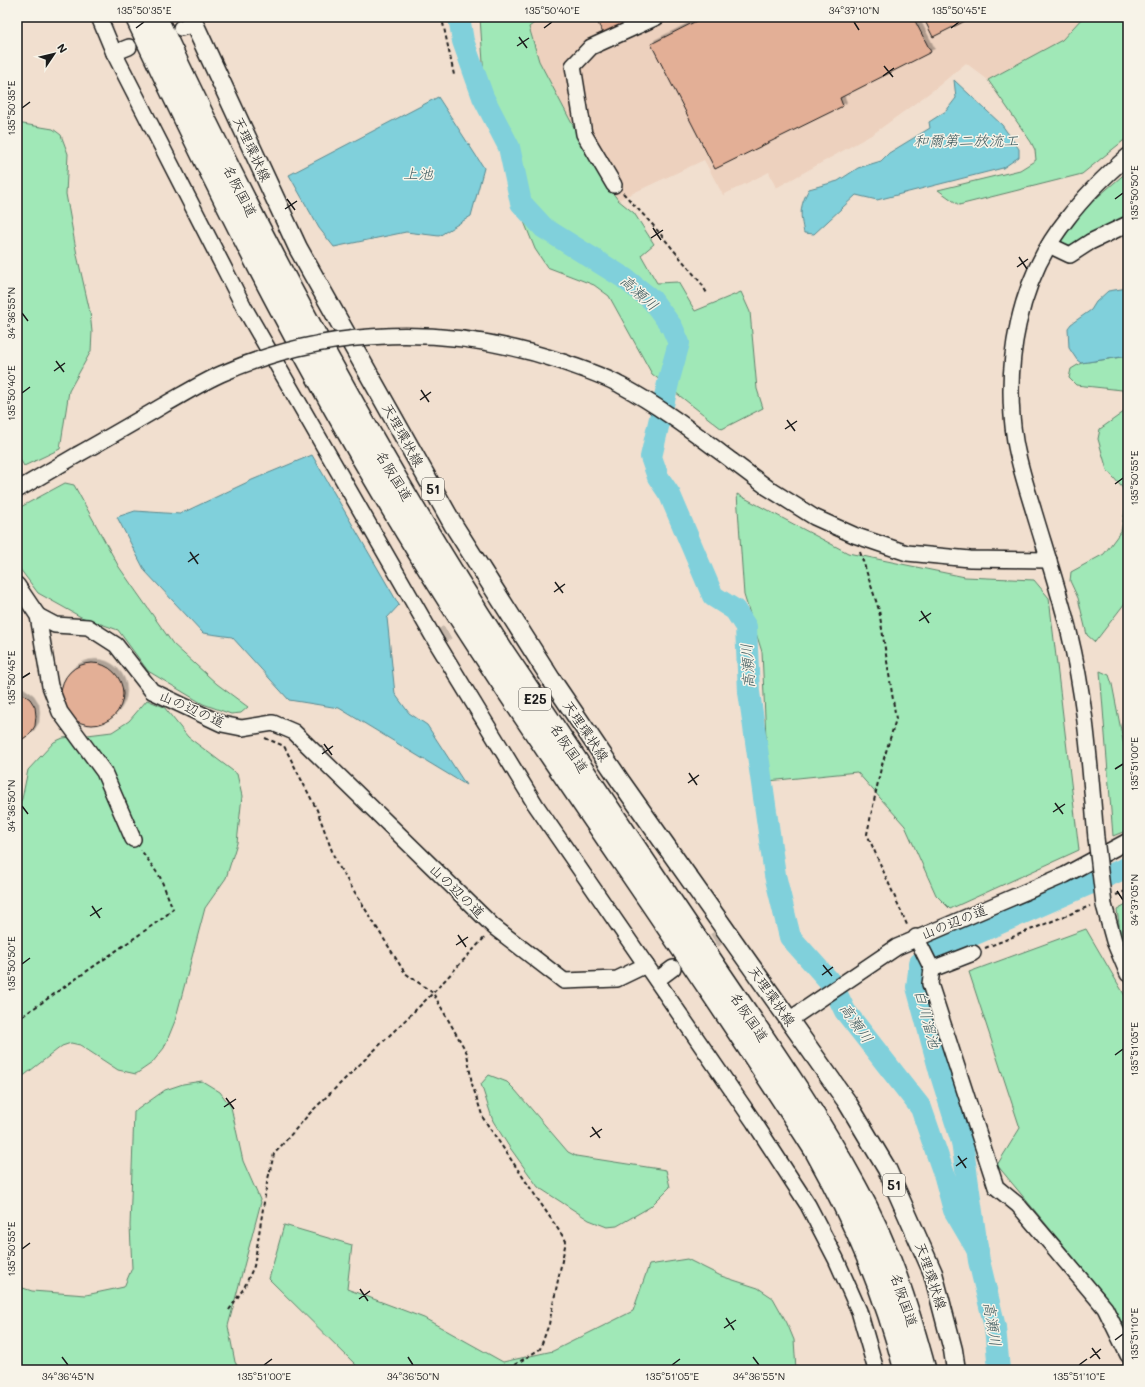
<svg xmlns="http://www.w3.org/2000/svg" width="1145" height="1387" font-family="Mali,'Klee One',sans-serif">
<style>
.built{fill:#edd1be}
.green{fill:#a0e8b7;stroke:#5e826a}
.water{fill:#80d0db;stroke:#58888f}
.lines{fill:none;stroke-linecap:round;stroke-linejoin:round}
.river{stroke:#80d0db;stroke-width:22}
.building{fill:#e3af96;stroke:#1c1c1c;filter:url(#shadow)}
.minor-tunnel{stroke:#c6b8ab;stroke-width:15;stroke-dasharray:15 8;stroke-linecap:butt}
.minor-casing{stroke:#1c1c1c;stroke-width:18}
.major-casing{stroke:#1c1c1c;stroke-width:21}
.highway-casing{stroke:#1c1c1c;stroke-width:24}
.path{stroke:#1c1c1c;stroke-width:2;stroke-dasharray:4 3;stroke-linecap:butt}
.minor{stroke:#f7f3e8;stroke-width:15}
.major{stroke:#f7f3e8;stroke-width:18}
.highway{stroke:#f7f3e8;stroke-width:21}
.minor-bridge-casing{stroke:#1c1c1c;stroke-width:18;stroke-linecap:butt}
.minor-bridge{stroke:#f7f3e8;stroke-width:15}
.ticks{fill:none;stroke:#1c1c1c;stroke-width:1.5}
.labels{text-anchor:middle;stroke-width:3;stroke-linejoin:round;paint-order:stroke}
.shield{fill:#f7f3e8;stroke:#5e5c59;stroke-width:1}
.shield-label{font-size:13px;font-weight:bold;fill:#1c1c1c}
.street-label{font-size:14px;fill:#1c1c1c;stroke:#f7f3e8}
.water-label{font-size:15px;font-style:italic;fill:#3f5b5f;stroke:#f7f3e8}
.neatline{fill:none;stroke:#1c1c1c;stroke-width:1.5}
.ticks-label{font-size:10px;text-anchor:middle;fill:#1c1c1c}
</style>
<defs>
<filter id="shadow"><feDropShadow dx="3.5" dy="-3.5" stdDeviation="0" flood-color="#0004"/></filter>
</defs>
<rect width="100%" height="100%" fill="#f1dfcf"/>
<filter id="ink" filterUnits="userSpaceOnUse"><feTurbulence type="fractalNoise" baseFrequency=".025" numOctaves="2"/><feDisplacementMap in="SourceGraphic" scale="8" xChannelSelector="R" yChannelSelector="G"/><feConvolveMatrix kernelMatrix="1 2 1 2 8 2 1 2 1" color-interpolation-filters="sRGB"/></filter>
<g filter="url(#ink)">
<path class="built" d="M542,17H1083L1062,40L988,80L966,63L936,88L873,134L776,188L769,172L723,195L704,160L618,200L598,173L539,61L529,27Z"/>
<g class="green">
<path d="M480,17H542L529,27L539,61L598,173L618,200L634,213L654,244L641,255L657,283L678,282L695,311L741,292L750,312L757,389L763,408L722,429L652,374L609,296L594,285L547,267L535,249L519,209L511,154L485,93Z"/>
<path d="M1083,17H1128V137L1082,174L959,205L938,190L1020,170L1036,160L1035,150L1031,142L988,80L1062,40Z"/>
<path d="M17,123L53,129L61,135L68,154L66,194L77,255L90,312L92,332L91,351L69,391L60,449L24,466L17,454Z"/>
<path d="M1128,171V216L1070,245L1058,243L1086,207Z"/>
<path d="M1128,356V398L1122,390L1076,385L1069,378L1071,369L1081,363Z"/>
<path d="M1128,409V599L1095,642L1087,635L1078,598L1070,581L1071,572L1104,554L1121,531L1127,502L1126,492L1107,470L1098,439L1100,429Z"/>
<path d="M65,483L74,485L119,567L173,644L217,684L248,707L241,713L231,714L203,704L148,671L118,630L81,617L38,593L17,565V509Z"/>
<path d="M737,494L848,553L965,577L1034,580L1049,598L1079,850L950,909L936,895L905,826L857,772L768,781L762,652L744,595Z"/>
<path d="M1100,671L1109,675L1112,684L1128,766V830L1113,836Z"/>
<path d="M147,700L164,707L188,737L237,774L242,796L237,843L226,878L205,908L175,1021L164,1048L152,1063L136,1074L118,1070L80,1045L71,1043L62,1046L17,1081V807L22,799L28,770L54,742L63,738L112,732L129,721Z"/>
<path d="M1128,904V949L1121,938L1117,910Z"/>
<path d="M1086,929L1128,1001V1337L1103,1293L997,1165L1020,1128L969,972Z"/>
<path d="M489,1075L507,1082L515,1090L568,1152L576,1156L666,1170L670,1187L650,1207L617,1226L607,1227L589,1220L538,1187L508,1145L493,1121L481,1084Z"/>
<path d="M202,1081L220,1092L231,1107L243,1161L261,1202L228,1326L235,1362L240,1370H17V1286L32,1291L86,1295L124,1287L132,1268L130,1226L134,1112L165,1090L183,1084Z"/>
<path d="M284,1225L352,1245L347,1289L424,1318L503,1362L553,1351L633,1311L649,1265L687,1259L721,1276L758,1288L773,1298L787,1323L794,1340L796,1370H361L269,1279Z"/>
</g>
<g class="water">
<path d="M954,80L1002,125L1019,149V157L1003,168L877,200L856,195L814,234L804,233C800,214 799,207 809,189L838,181L858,168L881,161L889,153L930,128L929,122L946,111L956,98Z"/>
<path d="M438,97L484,168L471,216L439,236L406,232L334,247L319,228L289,175Z"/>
<path d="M1128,288V356L1081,363L1077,360L1069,348L1068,328L1071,324L1091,310L1096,302L1108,291Z"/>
<path d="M312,455L399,605L387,618L395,694L409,713L427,725L466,785L339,708L289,700L232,637L203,633L145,571L117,517L135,511L180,514L252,480Z"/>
</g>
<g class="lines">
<g class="river">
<path d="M459,17L463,41L483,97L509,147L521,203L544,228L624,278L652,300L672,327L679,343L669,379L651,457L658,477L670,495L713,596L735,610L746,627L749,692L775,875L790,937L832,984L845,1011L921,1108L945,1177L954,1210L978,1251"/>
<path d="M999,1370L995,1327L979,1261L962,1142L940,1072L917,987L920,963L934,952L1128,867"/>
</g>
</g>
<g class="building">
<path d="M595,17H645L605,37Z"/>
<path d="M704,17H913L931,52L840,98L843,106L715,169L651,44Z"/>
<path d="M923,17H973L933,37Z"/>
<circle cx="92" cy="694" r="31"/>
<path d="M17,690L30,699L35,707L36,716L35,726L30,734L17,743Z"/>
</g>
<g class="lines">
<g class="minor-tunnel">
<path d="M435,640L500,599"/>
<path d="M695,953L718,938"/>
</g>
<g class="minor-casing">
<g id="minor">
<path d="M99,17L114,53L245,309L435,640L535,804L754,1122L808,1205L836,1259L859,1311L876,1370"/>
<path d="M181,28L194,24"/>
<path d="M114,53L129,47"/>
<path d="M614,185L584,134L573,66L591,47L657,17"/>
<path d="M1049,245L1070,255L1090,242L1128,224"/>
<path d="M732,461L768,488L814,517L854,535L907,553L970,559L1049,560"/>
<path d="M17,490L77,455"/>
<path d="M17,585L38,616L50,686L60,712L104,772L133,839"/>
<path d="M38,616L55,625L88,627L116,645L152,691L222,724L242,728L273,723L294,732L494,927L564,981L617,979L646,965"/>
<path d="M1096,838C1090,769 1086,700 1069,632C1059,591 1046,552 1034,512C1027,489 1019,465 1015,441C1003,365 1018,280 1067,219C1085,195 1106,175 1128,156"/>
<path d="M1104,905L1114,941L1128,974"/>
<path d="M916,937L932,969L930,984L996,1187L1018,1205L1105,1308L1128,1355"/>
<path d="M932,969L973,953"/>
<path d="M657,980L673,968"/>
<path d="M789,1020L897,947L1065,875L1128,841"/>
</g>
</g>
<g class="major-casing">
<path id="major" d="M191,17L298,248L454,526L551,679L621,782L847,1102L887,1169L933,1273L953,1350L956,1370"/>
</g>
<g class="highway-casing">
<g id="highway">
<path d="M136,17C224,204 316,387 425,563C549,762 689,951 815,1150C855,1222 884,1289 905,1370"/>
<path d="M156,17C258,235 370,448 502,650C573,757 645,863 717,969C765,1040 815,1111 856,1187C888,1244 908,1307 925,1370"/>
</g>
</g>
<g class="path">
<path d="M439,17L443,23L454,75"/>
<path d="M623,193L652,224L701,283L708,295"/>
<path d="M860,552L879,610L896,719L881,768L867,834L908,927"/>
<path d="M265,738L284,746L317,810L336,862L405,973L433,993L467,1053L472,1084L483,1118L566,1241L549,1324L540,1349L511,1367"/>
<path d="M1116,895L1128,890"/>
<path d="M985,948L1090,906"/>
<path d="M17,1020L163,918L173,909L160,877L141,850"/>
<path d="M229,1310L244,1288L254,1266L267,1183L274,1154L310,1113L433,993L486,936"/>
</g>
<use href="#minor" class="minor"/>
<use href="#major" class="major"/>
<use href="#highway" class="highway"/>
<g class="minor-bridge-casing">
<g id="minor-bridge">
<path d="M77,455C106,439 135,422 164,405C182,395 201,383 221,374C330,326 451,324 563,362C582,369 602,375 620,385C660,406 696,434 732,461"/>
<path d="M1096,838L1104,905"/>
</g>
</g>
<use href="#minor-bridge" class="minor-bridge"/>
</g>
</g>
<path class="ticks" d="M854,22L859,30M136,28L144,22M544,28L552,22M951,28L959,22M519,37L527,48M517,46L529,38M884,66L893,77M883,76L894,68M22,108L30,102M287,199L295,210M1115,199L1123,193M285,209L297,201M653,228L661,240M651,238L663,230M1019,257L1027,269M1017,267L1028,259M22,313L28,321M56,361L64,372M54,371L65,363M421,390L429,402M22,393L30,387M420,400L431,392M787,420L795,431M785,429L797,421M1115,484L1123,478M190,552L198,564M188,562L199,554M555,582L563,593M554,592L565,584M921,611L929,623M919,621L931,613M22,678L30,673M324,744L332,755M322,754L333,746M1115,769L1123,764M689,773L697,785M688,783L699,775M1055,803L1063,814M22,806L28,814M1053,812L1065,804M1117,891L1123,900M92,906L100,918M90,916L102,908M458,935L466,947M456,945L468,937M22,964L30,958M823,965L832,976M822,975L833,967M1115,1055L1123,1049M226,1098L234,1109M224,1107L236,1099M592,1127L600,1138M590,1137L602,1129M958,1156L966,1168M956,1166L967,1158M22,1249L30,1243M360,1289L368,1301M359,1299L370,1291M726,1318L734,1330M724,1328L736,1320M1115,1340L1123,1334M1092,1348L1100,1359M62,1357L68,1365M408,1357L413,1365M753,1357L759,1365M1090,1358L1101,1349M264,1365L272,1359M672,1365L680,1359M1079,1365L1087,1359"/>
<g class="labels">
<g class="shield">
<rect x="422" y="478" width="22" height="22" rx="3"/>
<rect x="519" y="688" width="32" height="22" rx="3"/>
<rect x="883" y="1174" width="22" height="22" rx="3"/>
</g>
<g class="shield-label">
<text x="433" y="494">51</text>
<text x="535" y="704">E25</text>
<text x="894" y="1190">51</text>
</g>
<g class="street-label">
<text transform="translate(252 149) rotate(65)" y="5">天理環状線</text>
<text transform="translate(240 191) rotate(63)" y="5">名阪国道</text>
<text transform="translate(403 435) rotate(61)" y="5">天理環状線</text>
<text transform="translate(394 476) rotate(59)" y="5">名阪国道</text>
<text transform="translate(192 709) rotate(24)" y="5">山の辺の道</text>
<text transform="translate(586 731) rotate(56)" y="5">天理環状線</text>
<text transform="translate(569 748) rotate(56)" y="5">名阪国道</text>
<text transform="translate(457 891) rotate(44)" y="5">山の辺の道</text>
<text transform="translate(954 922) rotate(-22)" y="5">山の辺の道</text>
<text transform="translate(772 996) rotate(55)" y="5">天理環状線</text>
<text transform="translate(749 1017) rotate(56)" y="5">名阪国道</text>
<text transform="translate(931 1276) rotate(71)" y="5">天理環状線</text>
<text transform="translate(904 1300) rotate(71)" y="5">名阪国道</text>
</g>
<g class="water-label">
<text x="966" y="146">和爾第二放流工</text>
<text x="418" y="179">上池</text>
<text transform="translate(639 293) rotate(42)" y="5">高瀬川</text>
<text transform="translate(748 666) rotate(-93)" y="5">高瀬川</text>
<text transform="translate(927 1019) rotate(75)" y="5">白川溜池</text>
<text transform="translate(856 1023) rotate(55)" y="5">高瀬川</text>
<text transform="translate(992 1324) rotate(81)" y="5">高瀬川</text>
</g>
</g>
<rect width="1145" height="1387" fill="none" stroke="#f7f3e8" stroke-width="44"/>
<g transform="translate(54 54) rotate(55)" stroke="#f7f3e8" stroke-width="3" paint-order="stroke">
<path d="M0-3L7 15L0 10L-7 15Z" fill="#1c1c1c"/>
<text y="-6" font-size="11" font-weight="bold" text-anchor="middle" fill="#1c1c1c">N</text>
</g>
<rect x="22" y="22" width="1101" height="1343" class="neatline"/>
<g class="ticks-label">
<text x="144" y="14">135°50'35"E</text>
<text x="552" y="14">135°50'40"E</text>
<text x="854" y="14">34°37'10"N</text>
<text x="959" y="14">135°50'45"E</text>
<text transform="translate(11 108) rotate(-90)" y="4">135°50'35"E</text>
<text transform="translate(1134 193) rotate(-90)" y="4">135°50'50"E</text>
<text transform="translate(11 313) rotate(-90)" y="4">34°36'55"N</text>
<text transform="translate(11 393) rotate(-90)" y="4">135°50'40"E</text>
<text transform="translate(1134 478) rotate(-90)" y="4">135°50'55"E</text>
<text transform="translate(11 678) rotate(-90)" y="4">135°50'45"E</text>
<text transform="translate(1134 764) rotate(-90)" y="4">135°51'00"E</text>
<text transform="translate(11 806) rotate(-90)" y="4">34°36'50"N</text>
<text transform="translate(1134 900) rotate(-90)" y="4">34°37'05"N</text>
<text transform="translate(11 964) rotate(-90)" y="4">135°50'50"E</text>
<text transform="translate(1134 1049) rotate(-90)" y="4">135°51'05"E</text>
<text transform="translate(11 1249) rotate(-90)" y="4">135°50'55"E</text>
<text transform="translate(1134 1334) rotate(-90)" y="4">135°51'10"E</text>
<text x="68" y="1380">34°36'45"N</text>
<text x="264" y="1380">135°51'00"E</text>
<text x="413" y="1380">34°36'50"N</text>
<text x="672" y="1380">135°51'05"E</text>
<text x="759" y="1380">34°36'55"N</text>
<text x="1079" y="1380">135°51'10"E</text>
</g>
</svg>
